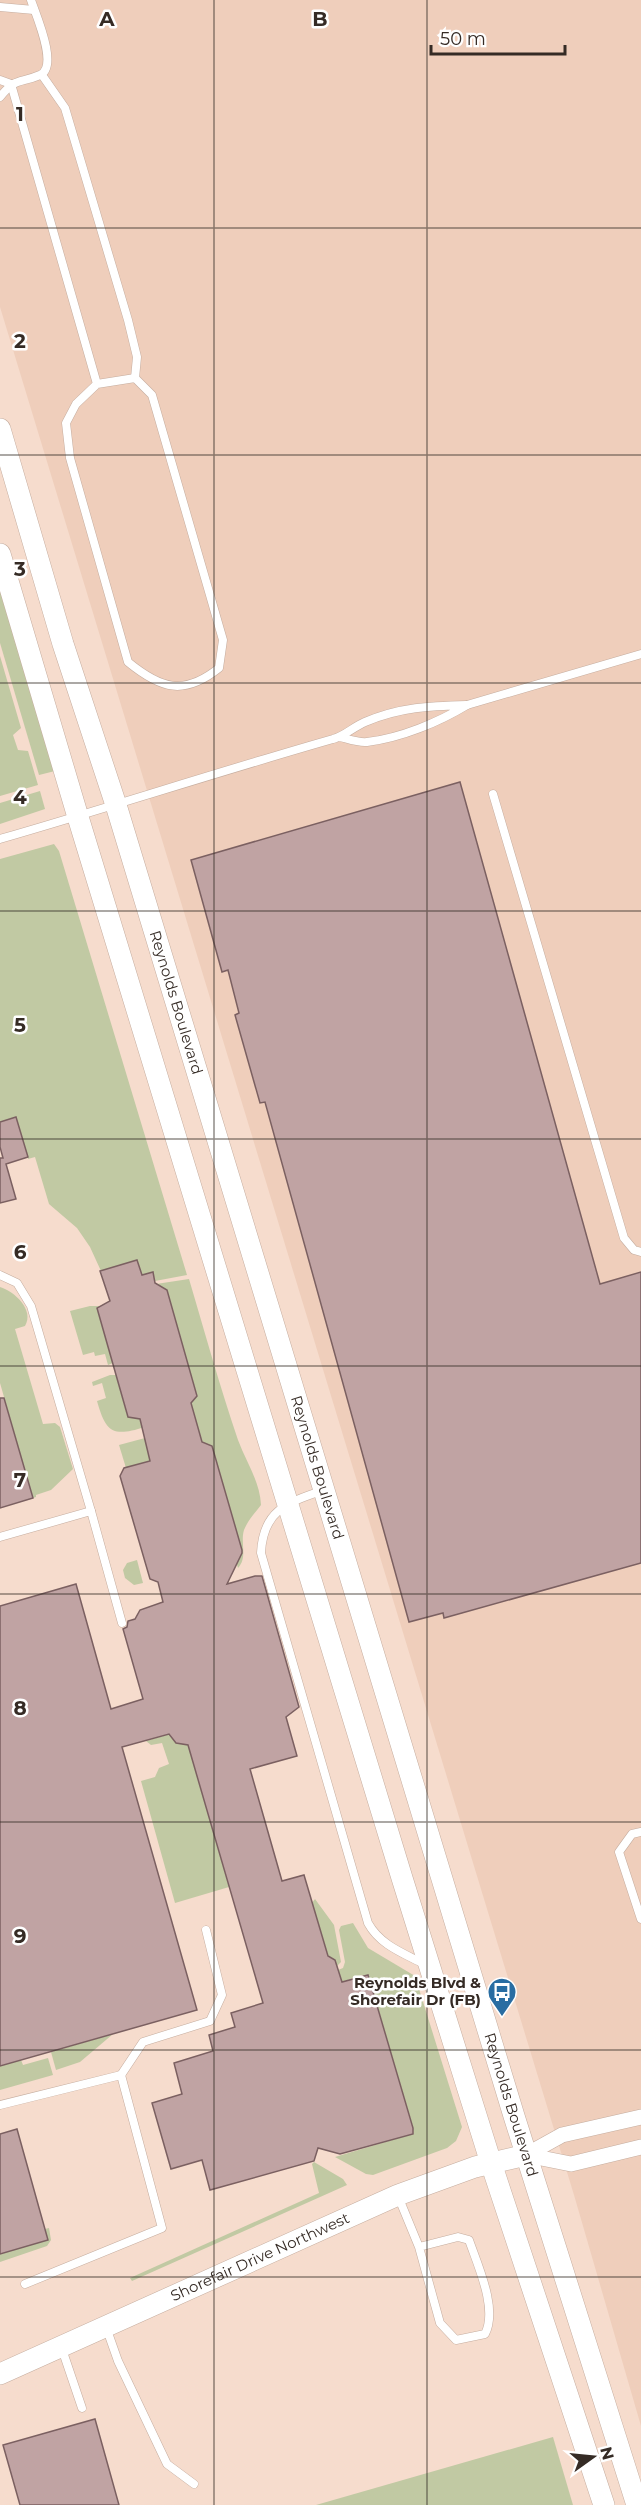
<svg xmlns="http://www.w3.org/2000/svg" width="641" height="2505" font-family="Montserrat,sans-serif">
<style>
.built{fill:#efcebb}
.green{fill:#c1c9a3}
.building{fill:#c0a3a3;stroke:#7b6061;stroke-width:1.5}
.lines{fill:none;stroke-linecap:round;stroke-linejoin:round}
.lane-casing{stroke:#c5ad9f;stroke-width:9}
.street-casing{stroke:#c5ad9f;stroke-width:16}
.secondary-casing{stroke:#c5ad9f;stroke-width:22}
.lane{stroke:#fff;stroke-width:8}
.street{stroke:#fff;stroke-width:15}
.secondary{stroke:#fff;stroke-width:21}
.grid{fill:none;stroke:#352b25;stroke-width:1.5;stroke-opacity:0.55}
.labels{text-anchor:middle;stroke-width:5;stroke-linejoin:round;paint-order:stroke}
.street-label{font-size:15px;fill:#352b25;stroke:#fff}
.poi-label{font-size:15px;font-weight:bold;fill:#352b25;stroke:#fff;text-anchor:end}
.grid-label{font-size:20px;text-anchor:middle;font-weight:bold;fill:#352b25;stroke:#fff;stroke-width:5;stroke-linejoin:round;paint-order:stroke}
</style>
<rect width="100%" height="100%" fill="#f6dccd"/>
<path class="built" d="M0,0H641V2426L574,2195L0,307Z"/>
<g class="green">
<path d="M0,589L55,771L39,775L0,643Z"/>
<path d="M0,656L21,728L13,735L18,750L28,751L38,785L0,796Z"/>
<path d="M40,791L45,809L0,824V803Z"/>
<path d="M54,844L59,851L187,1275L155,1281L153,1272L142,1275L137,1260L101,1271L90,1247L77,1228L49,1204L35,1157L28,1159L16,1118L0,1122V859Z"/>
<path d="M189,1279C205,1333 220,1387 238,1440C246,1462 260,1481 261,1505C255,1513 248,1520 244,1530C240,1543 248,1557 238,1568L235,1558L241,1555L242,1550L212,1448L202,1443L191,1403L197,1395L167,1292L156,1284Z"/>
<path d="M0,1287C14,1291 35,1310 25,1326L15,1329L43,1424L55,1423L60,1427L73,1469L51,1490L36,1495V1497L33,1498L0,1383Z"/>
<path d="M90,1306H101L98,1308V1311L113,1363L108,1365L105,1354L95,1356L94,1352L83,1355L70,1311Z"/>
<path d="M110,1375H116L127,1415L132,1418L142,1415L145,1427C113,1437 106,1433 97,1401L106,1398L102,1383L93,1386L92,1382Z"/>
<path d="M145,1438L150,1461L126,1468L119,1445Z"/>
<path d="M137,1560L143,1583L134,1585L125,1578L123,1570L127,1563Z"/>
<path d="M170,1734L176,1743L191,1741L194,1765L229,1887L175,1903L141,1781L155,1777L159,1768L169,1764L162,1743L151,1745L146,1741Z"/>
<path d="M315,1899L334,1925L341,1962L337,1966L334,1960L329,1958L312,1903Z"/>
<path d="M353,1923L368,1948L415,1976L462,2127L456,2141L447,2148L373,2175L366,2174L335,2157L409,2135L413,2127L369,1978L362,1975L342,1982L338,1970L343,1968L345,1962L339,1930L341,1926Z"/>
<path d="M113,2034L80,2062L56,2070L51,2052Z"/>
<path d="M48,2058L53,2075L0,2090V2066L21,2060L23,2065Z"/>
<path d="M314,2162L343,2179L347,2185L132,2281L130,2278L319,2193L312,2164Z"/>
<path d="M49,2228L51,2240L47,2246L0,2262V2253L48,2240L45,2229Z"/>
<path d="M553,2437L573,2505H316Z"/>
</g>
<g class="building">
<path d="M460,782L600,1284L641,1272V1563L444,1618L443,1613L409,1622L265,1102L260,1103L235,1015L239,1013L228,970L222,972L191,860Z"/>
<path d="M16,1117L28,1157L6,1164L16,1199L0,1203V1158H3L0,1147V1122Z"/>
<path d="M137,1260L142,1275L153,1272L155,1283L167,1290L197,1396L191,1403L202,1442L212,1446L242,1550V1553L227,1584L255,1576H262L299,1707L286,1717L297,1756L250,1769L282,1881L304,1875L328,1956L335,1960L342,1982L368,1975L413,2128V2134L340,2154L318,2148L314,2161L210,2190L202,2160L171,2169L152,2103L182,2094L174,2063L213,2051L209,2035L235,2027L231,2013L263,2003L188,1745L176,1743L169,1734L122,1747L197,2010L0,2066V1606L76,1584L111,1709L143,1699L123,1629L127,1627L128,1621L135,1619L140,1610L163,1602L158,1582L150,1579L120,1476L124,1468L150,1461L140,1419L128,1417L97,1308L110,1301L100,1271Z"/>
<path d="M0,1398H4L33,1498L0,1508Z"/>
<path d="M17,2129L48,2240L0,2254V2134Z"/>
<path d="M95,2419L119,2505H20L3,2445Z"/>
</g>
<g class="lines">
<g class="lane-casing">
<g id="lane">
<path d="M0,7L34,10"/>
<path d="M42,75L65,108L128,320L137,357L135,378"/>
<path d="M0,80L11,84"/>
<path d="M11,84L97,384L76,404L66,423L70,458L128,662C161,689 184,696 219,668L223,640L152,395L135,378L97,384"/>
<path d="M0,97C16,77 19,84 40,75C59,67 36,15 31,0"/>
<path d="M467,705L641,654"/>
<path d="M493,794L624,1238L634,1250L641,1252"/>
<path d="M0,839C111,807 221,771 333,739C345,736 353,727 365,722C400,707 430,706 467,705C439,722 401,738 367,742C359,743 348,739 340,737"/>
<path d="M0,1275L17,1283L31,1306L91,1511"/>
<path d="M321,1491C286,1503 263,1511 261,1553L368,1923C380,1945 403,1953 424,1964"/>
<path d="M0,1537L91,1511L122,1623"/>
<path d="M641,1832L632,1834L619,1852L641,1919"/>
<path d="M121,2075L143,2042L210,2021L222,1995L206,1930"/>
<path d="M0,2105L121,2075L162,2228L25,2284"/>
<path d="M398,2196L419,2247L440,2323L456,2340L485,2334C498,2309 478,2266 469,2240L458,2237L419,2247"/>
<path d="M106,2327L118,2361L167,2464L194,2484"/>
<path d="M62,2349L82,2408"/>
</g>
</g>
<g class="street-casing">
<g id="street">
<path d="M526,2155L562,2135L641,2117"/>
<path d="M526,2155L571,2164L641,2147"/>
</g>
</g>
<g class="secondary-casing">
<g id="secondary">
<path id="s1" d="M0,429L63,644L116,805L514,2116L637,2505"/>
<path d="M0,554L78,817L402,1878L491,2163L604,2505"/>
<path id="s2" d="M0,2374L398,2195L475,2167L526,2155"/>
</g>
</g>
<use href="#lane" class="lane"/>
<use href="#street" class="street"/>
<use href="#secondary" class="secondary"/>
</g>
<path class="grid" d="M214,0V2505M427,0V2505M0,228H641M0,455H641M0,683H641M0,911H641M0,1139H641M0,1366H641M0,1594H641M0,1822H641M0,2050H641M0,2277H641"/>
<defs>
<g id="bus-pin" transform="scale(1.5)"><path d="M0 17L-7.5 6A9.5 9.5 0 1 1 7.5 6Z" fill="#296da2" stroke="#fff"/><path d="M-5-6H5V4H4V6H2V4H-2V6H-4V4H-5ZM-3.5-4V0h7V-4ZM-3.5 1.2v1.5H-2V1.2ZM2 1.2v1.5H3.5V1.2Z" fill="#fff"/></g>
</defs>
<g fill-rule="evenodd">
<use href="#bus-pin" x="502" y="1992"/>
</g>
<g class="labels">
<g class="street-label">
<text dy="5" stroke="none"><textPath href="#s1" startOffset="600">Reynolds Boulevard</textPath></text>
<text dy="5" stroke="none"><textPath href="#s1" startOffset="1086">Reynolds Boulevard</textPath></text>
<text dy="5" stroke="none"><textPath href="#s1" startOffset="1752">Reynolds Boulevard</textPath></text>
<text dy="5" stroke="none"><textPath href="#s2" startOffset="285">Shorefair Drive Northwest</textPath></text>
</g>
<g class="poi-label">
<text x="481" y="1988">Reynolds Blvd &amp;<tspan x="481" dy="17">Shorefair Dr (FB)</tspan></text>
</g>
</g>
<g class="grid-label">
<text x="107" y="26">A</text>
<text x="320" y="26">B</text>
<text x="20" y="121">1</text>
<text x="20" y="348">2</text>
<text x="20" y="576">3</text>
<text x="20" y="804">4</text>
<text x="20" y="1032">5</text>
<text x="20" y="1259">6</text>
<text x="20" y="1487">7</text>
<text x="20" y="1715">8</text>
<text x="20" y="1943">9</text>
</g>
<g transform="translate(593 2457) rotate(75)" stroke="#ffffff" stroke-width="4.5" paint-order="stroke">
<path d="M0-4.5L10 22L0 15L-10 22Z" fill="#352b25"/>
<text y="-9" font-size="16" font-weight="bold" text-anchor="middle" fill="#352b25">N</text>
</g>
<path d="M431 45v9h134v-9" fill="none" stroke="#352b25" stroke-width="3"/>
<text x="440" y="45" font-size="18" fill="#352b25" stroke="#ffffff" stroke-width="4.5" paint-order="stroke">50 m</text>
</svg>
